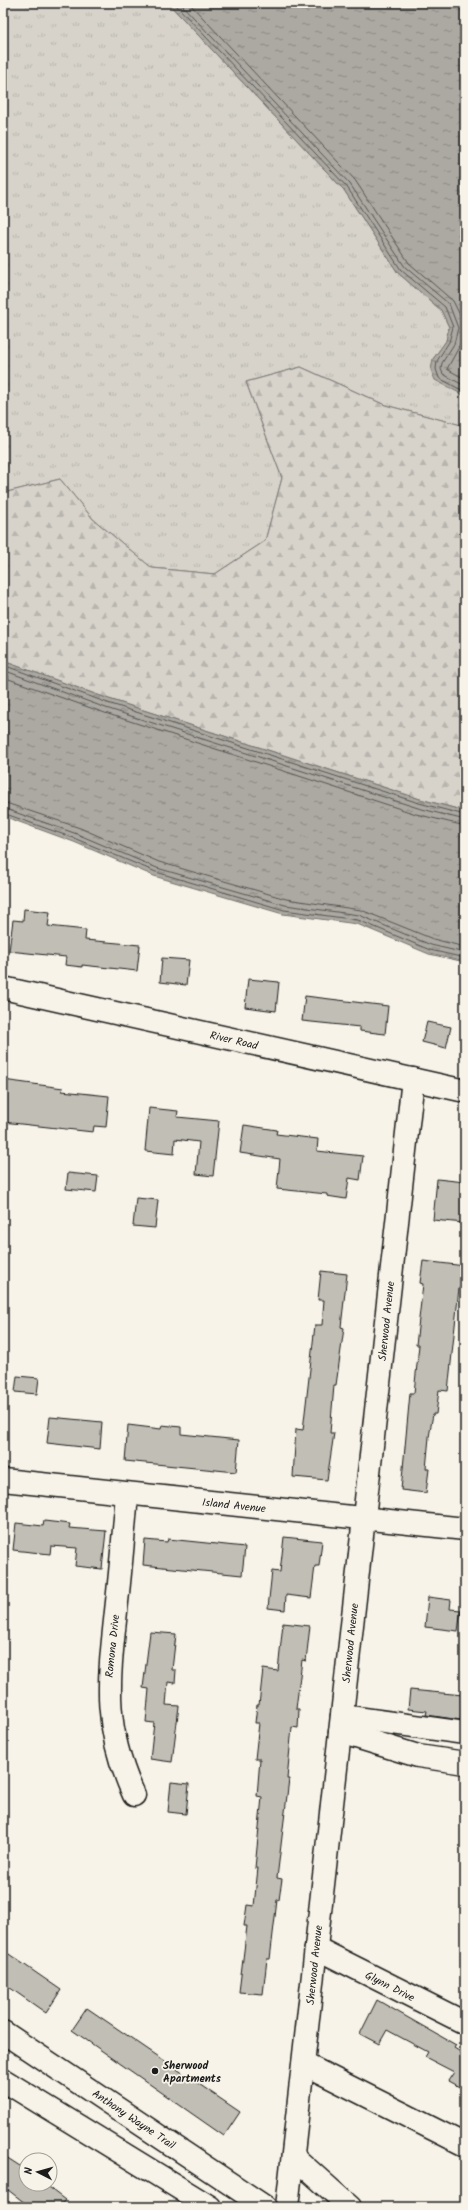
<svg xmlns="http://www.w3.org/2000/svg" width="468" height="2210" font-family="Kalam,sans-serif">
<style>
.grass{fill:url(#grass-tufts);stroke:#7a7874}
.forest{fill:url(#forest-firs);stroke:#7a7874}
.water{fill:url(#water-ripples);stroke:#72716c}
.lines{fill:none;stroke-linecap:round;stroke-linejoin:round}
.shore{stroke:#565452;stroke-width:1}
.building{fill:#c0beb5;stroke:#1c1c1c}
.minor-casing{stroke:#1c1c1c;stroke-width:25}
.highway-casing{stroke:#1c1c1c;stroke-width:25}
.minor{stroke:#f7f3e8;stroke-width:22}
.highway{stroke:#f7f3e8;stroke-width:22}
.poi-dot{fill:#1c1c1c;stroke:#f7f3e8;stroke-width:1.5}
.labels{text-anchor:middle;stroke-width:3.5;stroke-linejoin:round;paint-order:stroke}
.street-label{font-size:11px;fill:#1c1c1c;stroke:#f7f3e8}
.poi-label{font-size:11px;font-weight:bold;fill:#1c1c1c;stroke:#f7f3e8;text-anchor:start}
</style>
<defs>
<pattern id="grass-tufts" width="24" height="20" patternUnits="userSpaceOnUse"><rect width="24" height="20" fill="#d7d3cb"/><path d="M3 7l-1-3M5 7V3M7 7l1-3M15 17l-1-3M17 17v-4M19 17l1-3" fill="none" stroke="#b8b5ae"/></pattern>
<pattern id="forest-firs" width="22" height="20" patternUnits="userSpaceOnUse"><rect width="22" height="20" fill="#d7d3cb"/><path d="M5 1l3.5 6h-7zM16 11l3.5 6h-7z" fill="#b8b5ae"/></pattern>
<pattern id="water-ripples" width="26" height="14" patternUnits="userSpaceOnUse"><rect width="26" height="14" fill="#aca9a2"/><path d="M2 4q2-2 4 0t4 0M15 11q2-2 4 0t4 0" fill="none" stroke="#8b8983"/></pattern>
</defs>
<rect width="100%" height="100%" fill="#f7f3e8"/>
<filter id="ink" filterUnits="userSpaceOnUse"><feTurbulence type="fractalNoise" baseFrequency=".025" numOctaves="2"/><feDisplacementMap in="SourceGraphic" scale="8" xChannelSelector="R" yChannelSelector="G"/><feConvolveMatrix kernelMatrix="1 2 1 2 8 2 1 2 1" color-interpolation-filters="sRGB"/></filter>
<g filter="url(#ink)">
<path class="grass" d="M3,3H168L344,190L398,273L441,310L449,327L446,341L433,359L465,396V426L385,405L301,367L246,382L282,478L265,541L215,574L152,568L93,519L60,479L3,493Z"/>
<path class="forest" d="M301,367L385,405L465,426V811L420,799L109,699L3,661V493L60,479L93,519L152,568L215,574L265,541L282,478L246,382Z"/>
<g class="water">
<path d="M168,3H465V396L435,380L431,370L433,359L446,341L449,327L441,310L398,273L344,190Z"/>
<path d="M3,661L109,699L420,799L465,811V962L429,954L357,924L283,914L154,876L74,842L3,816Z"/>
</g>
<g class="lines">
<g class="shore">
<path d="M174,3L347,187L401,270L445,307L453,327L449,342L437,361L436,369L439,378L465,392"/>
<path d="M180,3L350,184L405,267L449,304L458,328L454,344L442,363L441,369L443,374L465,386"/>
<path d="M189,3L355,180L409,263L453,301L463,321L464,329L459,347L447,369L465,379"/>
<path d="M3,665L108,703L419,803L465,815"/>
<path d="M3,670L106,708L418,808L465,820"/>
<path d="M3,677L105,713L416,814L465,826"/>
<path d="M3,802L80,828L159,862L286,899L361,910L433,939L465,947"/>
<path d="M3,808L77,834L157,868L285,905L359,915L431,945L465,953"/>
<path d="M3,813L76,839L156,872L284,910L358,920L430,950L465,958"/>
</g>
</g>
<g class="building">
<path d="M24,909L50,912L48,926L86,930L85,940L140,945L137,971L82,965V967L65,965L66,957L9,951L13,920L23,921Z"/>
<path d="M162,958L189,960L186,985L160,982Z"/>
<path d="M248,979L279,982L276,1011L245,1007Z"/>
<path d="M305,996L388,1006L385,1034L360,1031V1027L302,1021Z"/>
<path d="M427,1022L451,1027L446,1048L422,1042Z"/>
<path d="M3,1080L63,1088L62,1091L109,1096L106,1127L94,1126L93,1132L3,1122Z"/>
<path d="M149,1108L178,1111L177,1117L219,1121L213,1176L196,1174L199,1142L175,1139L174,1154L145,1151Z"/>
<path d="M244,1125L277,1130L276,1134L318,1139L317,1151L363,1156L360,1180L349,1178L346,1199L327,1196V1194L277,1189L280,1159L240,1153Z"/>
<path d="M68,1173L98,1176L96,1192L66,1189Z"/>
<path d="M437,1179L465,1182L464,1223L433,1220Z"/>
<path d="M136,1198L158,1200L155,1228L133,1226Z"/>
<path d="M423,1261L465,1266L464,1288H459L448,1391L439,1390L436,1414H433L429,1437L426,1469H429L426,1493L401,1490L410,1393H414L419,1345H416L423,1284L420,1283Z"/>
<path d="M321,1271L347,1274L341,1327L344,1328L336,1385H334L330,1433H334L327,1480L293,1477L296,1429L303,1430L315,1325H322L324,1300H318Z"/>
<path d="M17,1376L39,1378L37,1394L15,1392Z"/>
<path d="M50,1417L102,1422L100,1449L47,1443Z"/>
<path d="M128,1425L161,1429L162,1425L181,1427V1434L239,1440L236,1472L125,1461Z"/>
<path d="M44,1521L70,1524L69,1528L106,1531L102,1569L75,1566L77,1548L51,1546L50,1554L13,1550L16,1523L43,1526Z"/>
<path d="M284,1537L322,1541L319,1566H315L311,1598L286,1595L285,1610L268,1608L272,1571L280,1572Z"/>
<path d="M168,1539L245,1547L242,1575L143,1565L145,1540L167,1542Z"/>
<path d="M428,1597L451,1600L450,1609L461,1610L458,1631L425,1627Z"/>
<path d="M283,1623L310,1626L306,1661L302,1660L296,1709H299L298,1728L292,1727L287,1779H289L277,1878L282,1879L279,1900H277L270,1959H267L263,1994L239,1992L247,1926H244L247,1905L254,1906L258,1868H255L262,1797L257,1796L260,1759H255L259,1723H255L257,1705H259L263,1669L278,1671Z"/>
<path d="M150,1632L176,1634L172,1670H176L175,1683L168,1682L166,1705L179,1706L172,1762L150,1759L154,1723L146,1722L149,1689L143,1688Z"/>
<path d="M410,1690L463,1695L461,1720L426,1715L427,1711L408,1709Z"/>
<path d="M171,1782L189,1784L186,1814L168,1812Z"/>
<path d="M3,1950L61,1990L46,2013L3,1983Z"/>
<path d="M377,2000L456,2045L454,2048L464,2054L465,2052V2090L448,2081L454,2072L425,2057L428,2052L387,2030L379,2044L360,2034Z"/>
<path d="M87,2008L240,2112L224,2136L72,2030Z"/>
<path d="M3,2155L26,2170V2184H44L65,2200L59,2207H30L3,2186Z"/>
</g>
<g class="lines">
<g class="minor-casing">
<g id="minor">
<path d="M3,988L465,1091"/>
<path d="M3,1480L465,1529"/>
<path d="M127,1494C124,1530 121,1566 117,1602C109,1678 101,1723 134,1795"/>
<path d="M342,1716L465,1733"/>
<path d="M340,1732L418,1756L465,1763"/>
<path d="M316,1948L465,2023"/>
<path d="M304,2064L465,2145"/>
<path d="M293,2156L350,2207"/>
<path d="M287,2207L413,1079"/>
</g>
</g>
<g class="highway-casing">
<g id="highway">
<path d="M3,2032L265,2207"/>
<path d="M3,2080L210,2207"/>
</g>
</g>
<use href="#minor" class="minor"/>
<use href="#highway" class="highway"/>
</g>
</g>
<circle class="poi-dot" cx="155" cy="2071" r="4"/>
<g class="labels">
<g class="street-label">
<text transform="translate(234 1040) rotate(13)" y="4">River Road</text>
<text transform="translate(386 1321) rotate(-84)" y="4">Sherwood Avenue</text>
<text transform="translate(234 1505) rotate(6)" y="4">Island Avenue</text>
<text transform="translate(350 1643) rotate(-84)" y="4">Sherwood Avenue</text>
<text transform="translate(112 1646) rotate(-84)" y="4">Romona Drive</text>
<text transform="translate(314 1965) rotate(-84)" y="4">Sherwood Avenue</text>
<text transform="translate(390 1986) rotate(27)" y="4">Glynn Drive</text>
<text transform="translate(134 2119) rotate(34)" y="4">Anthony Wayne Trail</text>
</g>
<g class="poi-label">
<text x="163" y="2069">Sherwood<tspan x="163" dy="13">Apartments</tspan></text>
</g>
</g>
<rect width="468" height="2210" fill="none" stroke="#f7f3e8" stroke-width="16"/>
<rect x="8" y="8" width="452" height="2194" fill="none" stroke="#1c1c1c" stroke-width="1.5" filter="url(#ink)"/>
<g transform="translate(38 2172) rotate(276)"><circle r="19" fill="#f7f3e8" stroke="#9f9d96"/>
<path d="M0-3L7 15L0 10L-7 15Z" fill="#1c1c1c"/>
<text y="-6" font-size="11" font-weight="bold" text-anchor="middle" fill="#1c1c1c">N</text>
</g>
</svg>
